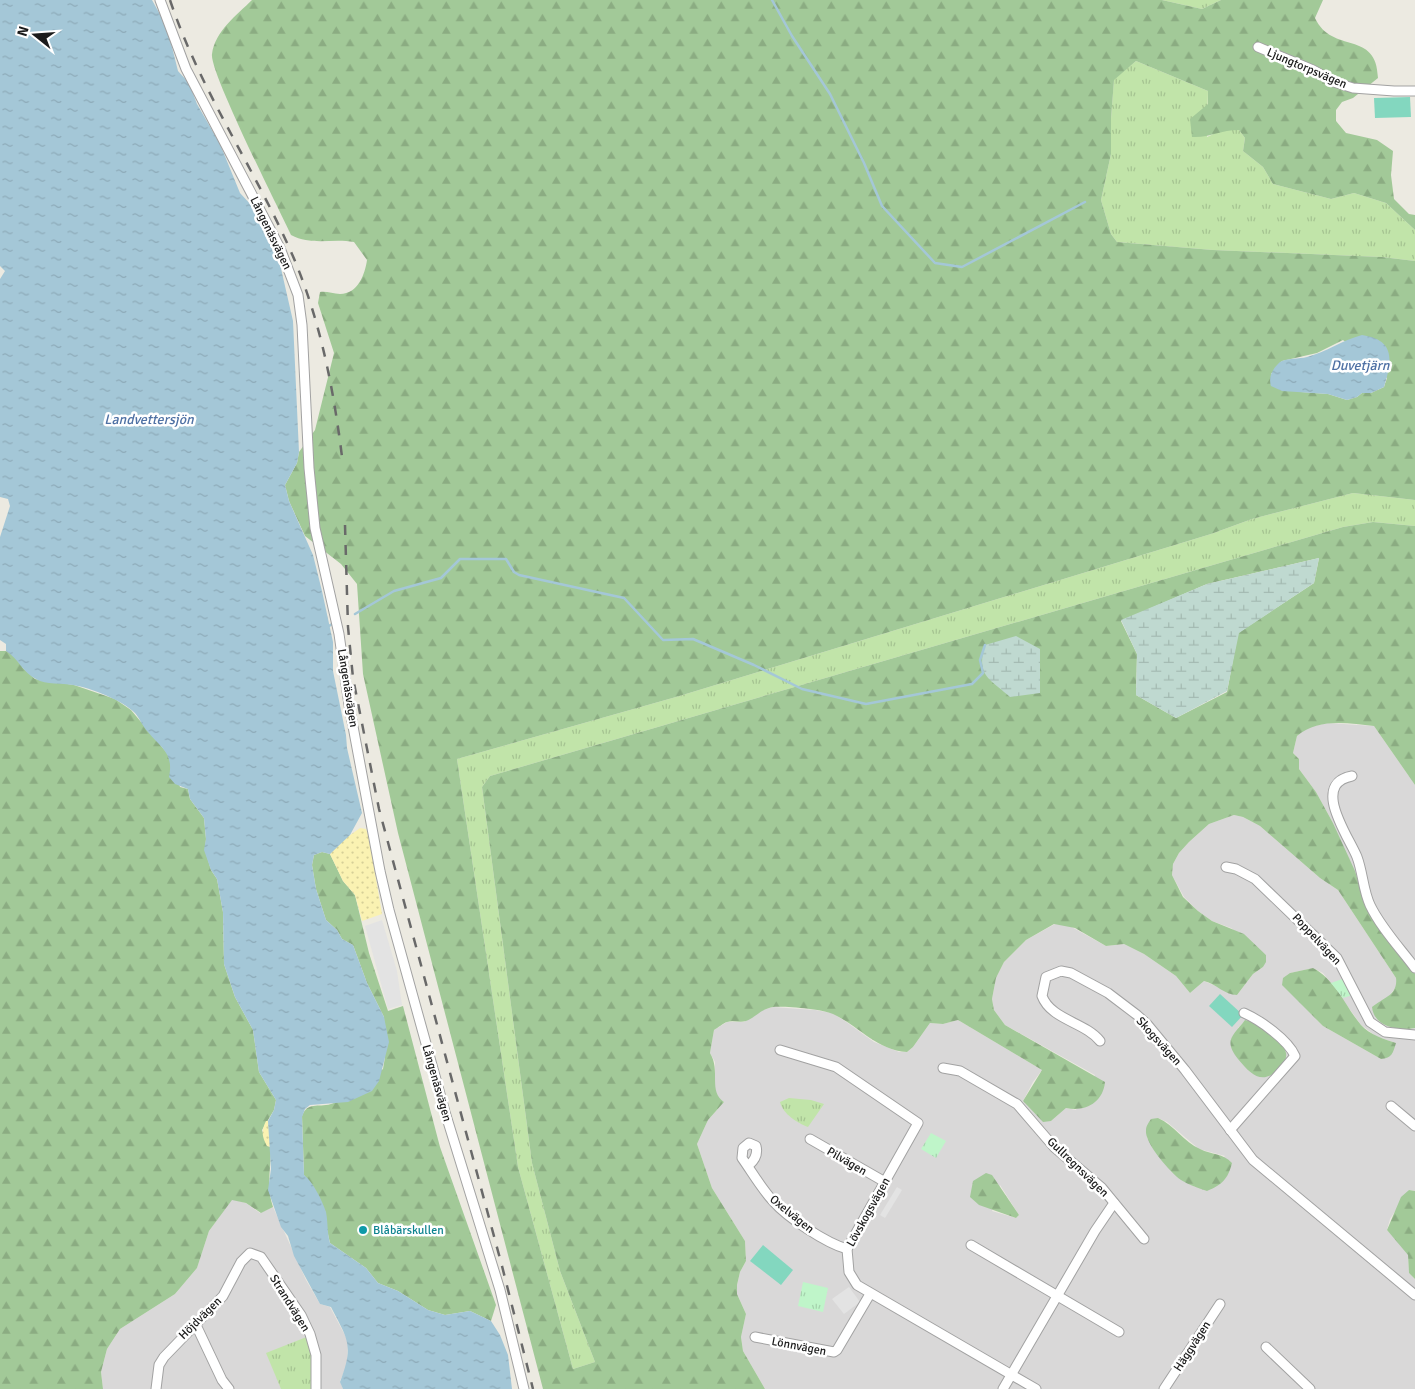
<svg xmlns="http://www.w3.org/2000/svg" width="1415" height="1389" font-family="Signika,sans-serif">
<style>
.residential{fill:#d9d8d8;fill-rule:evenodd}
.grass{fill:url(#grass-tufts)}
.forest{fill:url(#forest-firs);fill-rule:evenodd}
.wetland{fill:url(#wetland-marsh)}
.sand{fill:url(#sand-dots)}
.park{fill:url(#park-tufts)}
.pitch{fill:#83d7bf}
.parking{fill:#e3e3e3}
.water{fill:url(#water-ripples)}
.lines{fill:none;stroke-linecap:round;stroke-linejoin:round}
.stream{stroke:#a4c7d7;stroke-width:2.5}
.minor-casing{stroke:#a2a2a2;stroke-width:11}
.minor{stroke:#fff;stroke-width:9}
.rail{stroke:#696969;stroke-width:2.5;stroke-dasharray:10 10;stroke-linecap:butt}
.culture-dot{fill:#0f9aa8;stroke:#fff;stroke-width:2}
.labels{text-anchor:middle;stroke-width:5;stroke-linejoin:round;paint-order:stroke}
.street-label{font-size:12px;fill:#1b1b1b;stroke:#fff}
.culture-label{font-size:12px;fill:#0d838f;stroke:#fff;text-anchor:start}
.water-label{font-size:14px;font-style:italic;fill:#4f71a4;stroke:#fff}
</style>
<defs>
<pattern id="grass-tufts" width="24" height="20" patternUnits="userSpaceOnUse" patternTransform="scale(1.25)"><rect width="24" height="20" fill="#c1e4a9"/><path d="M3 7l-1-3M5 7V3M7 7l1-3M15 17l-1-3M17 17v-4M19 17l1-3" fill="none" stroke="#a5c391"/></pattern>
<pattern id="forest-firs" width="22" height="20" patternUnits="userSpaceOnUse" patternTransform="scale(1.25)"><rect width="22" height="20" fill="#a2c998"/><path d="M5 1l3.5 6h-7zM16 11l3.5 6h-7z" fill="#8bac82"/></pattern>
<pattern id="wetland-marsh" width="20" height="14" patternUnits="userSpaceOnUse" patternTransform="scale(1.25)"><rect width="20" height="14" fill="#bfd9d0"/><path d="M1 5h8M5 5V1M11 12h8M15 12V8" fill="none" stroke="#a4bab2"/></pattern>
<pattern id="sand-dots" width="8" height="8" patternUnits="userSpaceOnUse" patternTransform="scale(1.25)"><rect width="8" height="8" fill="#faf2b2"/><path d="M2 2h.1M6 6h.1" fill="none" stroke="#d6cf98" stroke-width="1.8" stroke-linecap="round"/></pattern>
<pattern id="park-tufts" width="24" height="20" patternUnits="userSpaceOnUse" patternTransform="scale(1.25)"><rect width="24" height="20" fill="#bff5c9"/><path d="M3 7l-1-3M5 7V3M7 7l1-3M15 17l-1-3M17 17v-4M19 17l1-3" fill="none" stroke="#a4d1ac"/></pattern>
<pattern id="water-ripples" width="26" height="14" patternUnits="userSpaceOnUse" patternTransform="scale(1.25)"><rect width="26" height="14" fill="#a4c7d7"/><path d="M2 4q2-2 4 0t4 0M15 11q2-2 4 0t4 0" fill="none" stroke="#8daab8"/></pattern>
</defs>
<rect width="100%" height="100%" fill="#eceae1"/>
<g class="residential">
<path d="M1328,723L1374,726L1415,785V974L1363,897L1333,823L1316,792L1299,769V759L1293,753L1297,736L1304,730L1313,726Z"/>
<path d="M1234,815L1243,817L1260,826L1320,878L1338,890L1396,978L1397,986L1388,997L1407,1029L1415,1028V1191L1409,1190L1390,1219L1387,1230L1405,1249L1408,1255L1409,1273L1415,1279V1389H765L743,1351L741,1337L746,1314L737,1294V1285L740,1272L746,1261L745,1241L712,1188L697,1144L708,1120L724,1102L717,1097L715,1091V1062L710,1053L714,1030L727,1022H744L759,1011L773,1007L815,1010L832,1013L845,1021L874,1042L899,1052H907L913,1047L930,1023L943,1024L958,1020L1042,1070L1033,1082L1023,1101L1035,1113L1051,1121L1066,1108L1076,1110L1095,1075L1005,1025L994,1010L992,999L996,978L1004,962L1026,940L1055,924L1068,925L1106,946L1124,944L1144,954L1176,976L1190,993L1204,981L1237,995L1253,974L1263,967L1266,955L1231,928L1212,921L1198,911L1184,897L1172,875L1173,864L1179,853L1189,842L1209,824ZM1313,968L1323,973L1331,983L1361,1025L1377,1037L1396,1043L1381,1059L1323,1026L1296,998L1290,973ZM1246,1020L1282,1044L1238,1028ZM1158,1118L1167,1122L1199,1149L1225,1156L1195,1187L1175,1175L1147,1138ZM1000,1185L1019,1215L1016,1218L992,1211Z"/>
<path d="M232,1199L246,1203L260,1213L273,1207L306,1280L320,1304L330,1307L348,1341L347,1365L340,1381L343,1389H103L101,1372L107,1349L120,1329L175,1294L197,1268L209,1231Z"/>
</g>
<g class="grass">
<path d="M1162,0H1221L1202,9Z"/>
<path d="M1136,61L1208,91L1207,137L1222,130H1239L1245,138L1243,151L1263,167L1273,184L1331,199L1354,193L1386,203L1415,230V261L1382,257L1213,250L1117,242L1111,234L1101,200L1111,154V119L1114,79Z"/>
<path d="M1353,493L1415,500V526L1373,522L1343,527L490,776L482,787L532,1163L560,1271L595,1362L573,1369L518,1167L457,759L676,697L1211,534L1252,519Z"/>
<path d="M789,1098L811,1100L824,1104L808,1127C797,1123 783,1114 780,1102Z"/>
<path d="M309,1336L316,1360L315,1389H281L266,1353Z"/>
</g>
<g class="forest">
<path d="M252,0H1162L1202,9L1221,0H1323L1315,18C1332,55 1377,29 1378,78L1353,98L1342,102L1336,110V121L1346,133L1377,140L1393,151L1391,175L1394,199L1409,214L1415,215V230L1386,203L1354,193L1331,199L1273,184L1263,167L1243,151L1245,138L1239,130C1220,130 1210,138 1192,137L1190,119L1208,104V91L1136,61L1114,80L1111,119V154L1101,200L1111,234L1117,242L1213,250L1382,257L1415,261V500L1353,493L1252,519L1211,534L676,697L457,759L518,1167L573,1369L595,1362L560,1271L532,1163L482,787L490,776L1343,527L1373,522L1415,526V785L1374,726C1347,723 1318,718 1297,736L1293,753L1299,759V769L1316,792L1333,823L1355,871L1363,897L1415,974V1028C1398,1031 1374,1027 1372,1007C1384,997 1398,995 1396,978L1338,890L1320,878L1260,826L1243,817L1234,815L1209,824L1189,842L1179,853L1173,864L1172,875L1183,897L1198,911L1212,921L1244,934L1266,955V962L1263,967L1253,974L1237,995C1224,995 1217,984 1204,981L1190,993L1176,976L1144,954L1124,944L1106,946L1075,928L1054,924L1026,940L1004,962L996,978L992,999L994,1010L1005,1025L1105,1082C1103,1103 1085,1112 1066,1108L1051,1121L1043,1122L1023,1101L1042,1070L958,1020L943,1024L930,1023L913,1047L907,1052C876,1050 859,1026 833,1014C822,1009 785,1006 773,1007C761,1009 756,1017 746,1021C740,1023 733,1020 727,1022C723,1023 718,1028 714,1030L710,1053C721,1071 708,1091 724,1102L708,1120L697,1144L712,1188L745,1241L746,1261L740,1272L737,1285V1294L746,1314L741,1337L743,1351L765,1389H543L398,833L363,674L357,584L341,564L305,536L289,501L285,485L297,463L299,452L315,430L334,353L318,303L320,292C327,291 333,294 340,294C358,294 365,274 367,260L354,242C332,238 312,246 291,235C279,209 209,71 212,54C215,31 237,15 252,0ZM1343,340L1387,378L1384,387L1371,393H1362L1357,397L1347,400L1328,394L1301,392L1271,374L1282,361L1317,353ZM1319,558L1314,583L1238,633L1227,692L1176,718L1136,695L1137,654L1121,621L1207,584Z"/>
<path d="M0,651H6L17,658L23,668L35,679L74,685L115,699L131,710L167,753L180,787L188,789L190,799L204,818L206,839L205,850L211,870L217,879L223,912L224,964L235,997L253,1030L259,1072L276,1100L274,1110L262,1130L267,1146L271,1147C271,1168 266,1187 273,1207L261,1213L246,1203L232,1200L209,1231L197,1268L175,1294L120,1329L107,1349L101,1372L103,1389H0Z"/>
<path d="M322,852L330,854L343,881L355,895L369,953L388,1011L403,1006L440,1147L496,1305L491,1321L470,1311L445,1315L428,1310L398,1291L378,1283L366,1268L330,1243L326,1225V1213L304,1175L302,1116C308,1101 317,1108 331,1104C342,1101 371,1077 383,1069L385,1057L384,1017L367,983L353,945L342,939L337,930L326,920L316,889L312,865L314,855Z"/>
<path d="M1313,968C1336,980 1345,1006 1361,1025C1370,1035 1384,1039 1396,1043C1393,1053 1392,1058 1381,1059L1323,1026L1282,985L1283,978L1290,973Z"/>
<path d="M1245,1020C1258,1023 1283,1038 1286,1053C1287,1058 1284,1063 1281,1067C1263,1086 1252,1076 1238,1059C1223,1040 1233,1036 1245,1020Z"/>
<path d="M1158,1118C1174,1125 1184,1142 1200,1149C1212,1155 1223,1153 1232,1163C1228,1179 1222,1185 1207,1191C1198,1188 1189,1185 1181,1180C1171,1173 1144,1143 1146,1130C1146,1126 1149,1122 1151,1119Z"/>
<path d="M986,1173L992,1175L1019,1215L1016,1218L979,1205L970,1197L973,1181Z"/>
<path d="M1409,1190L1415,1191V1279L1409,1273L1408,1255L1387,1230L1401,1197Z"/>
</g>
<g class="wetland">
<path d="M1319,558L1314,583L1239,633L1227,691L1176,718L1136,695L1137,654L1121,620L1207,584Z"/>
<path d="M1016,636L1040,649V693L1010,697C989,678 976,676 985,645Z"/>
</g>
<g class="sand">
<path d="M360,828L366,829L369,837L382,914L362,921L355,895L343,881L330,854L339,843Z"/>
<path d="M266,1121H268L271,1147L267,1146C262,1137 261,1131 266,1121Z"/>
</g>
<g class="park">
<path d="M1345,978L1353,995L1343,998L1331,983Z"/>
<path d="M931,1133L946,1141L936,1158L921,1149Z"/>
<path d="M803,1282L828,1288L823,1312L798,1306Z"/>
</g>
<g class="pitch">
<path d="M1410,97L1411,117L1375,118L1374,98Z"/>
<path d="M1220,994L1243,1015L1232,1027L1209,1006Z"/>
<path d="M763,1245L793,1270L781,1285L750,1261Z"/>
</g>
<g class="parking">
<path d="M382,920L397,971L402,1005L388,1009L365,926Z"/>
<path d="M897,1187L902,1190L885,1218L880,1215Z"/>
<path d="M849,1287L860,1302L844,1314L832,1299Z"/>
</g>
<g class="water">
<path d="M0,0H152L167,27L178,71L189,83L197,104L220,144L240,193L253,207L257,218L262,222L277,251L293,321L299,452L297,463L285,485L289,501L313,555L322,591L333,642V671L346,735L347,748L362,813L350,835L330,854L322,852L314,855L312,865L316,889L326,920L337,930L342,939L353,945L367,983L384,1017L389,1042L379,1081L372,1091L348,1102L310,1105L305,1109L302,1117L304,1175C313,1182 322,1200 326,1212C328,1222 327,1232 330,1243L366,1268L378,1283L398,1291L428,1310L445,1315L470,1311L491,1321L500,1335L508,1355L512,1389H343L340,1382C354,1345 348,1340 331,1307L320,1304L294,1256L288,1236L281,1227L268,1190L271,1169L268,1121L274,1110L276,1100L259,1072L253,1030L235,997L224,964L223,912L217,879L211,870L204,850L206,839L204,818L190,799L188,789L175,784L169,777C174,753 161,748 148,732C143,727 140,719 135,713C122,700 91,688 73,685C62,683 46,685 36,679C23,673 18,658 6,651V644L0,640V537L10,506L8,499L0,497V279L5,271L0,266Z"/>
<path d="M1362,335C1396,340 1392,361 1384,387L1371,393H1362L1357,397L1347,400L1328,394L1282,391L1271,386C1268,377 1273,368 1280,362C1287,358 1299,359 1307,357C1326,352 1343,340 1362,335Z"/>
</g>
<g class="lines">
<g class="stream">
<path d="M772,0L792,36L830,94L864,163L882,206L935,263L962,267L1085,202"/>
<path d="M355,614L394,591L441,578L460,559H506L514,572L519,575L624,598L663,640L693,639L754,665L802,689L866,704L972,684L983,673L980,660L985,645"/>
<path d="M329,626L332,624"/>
</g>
<g class="minor-casing">
<g id="minor">
<path d="M160,0L186,69L280,248L298,295L302,325L309,468L315,528L339,634L349,705L380,871L389,910L445,1112L500,1290L524,1389"/>
<path d="M1258,47L1313,70L1334,82L1353,88L1394,91H1415"/>
<path d="M1352,776C1310,784 1349,837 1357,857C1363,873 1363,890 1370,905C1381,928 1400,948 1415,968"/>
<path d="M1226,867L1236,869L1255,879L1337,958L1370,1022L1385,1032L1415,1035"/>
<path d="M1100,1041C1085,1022 1051,1020 1042,996L1046,977L1061,971L1071,973L1108,993L1137,1015L1147,1024L1185,1070L1253,1160L1415,1295"/>
<path d="M780,1050L836,1067L918,1123L847,1249L849,1272L857,1285L1036,1389"/>
<path d="M943,1068L960,1071L1017,1104L1054,1147L1102,1188L1144,1239"/>
<path d="M1391,1106L1415,1126"/>
<path d="M1230,1130L1295,1056C1288,1040 1260,1020 1244,1013"/>
<path d="M810,1139L885,1182"/>
<path d="M749,1165C755,1160 758,1154 756,1146L749,1143L743,1148L742,1158C752,1172 761,1188 773,1201C788,1218 826,1243 847,1249"/>
<path d="M971,1245L1119,1332"/>
<path d="M196,1325L222,1380L229,1389"/>
<path d="M755,1337L834,1352L837,1350L870,1294"/>
<path d="M1266,1347L1310,1389"/>
<path d="M156,1389L159,1365L164,1357L223,1296L241,1262L250,1253L261,1257L301,1315L310,1334L316,1355V1389"/>
<path d="M1003,1389L1095,1231L1114,1203"/>
<path d="M1164,1389L1220,1304"/>
</g>
</g>
<use href="#minor" class="minor"/>
<g class="rail">
<path d="M170,0C199,87 251,163 288,245C320,315 334,390 343,465"/>
<path d="M345,525L348,627L353,678L379,809L502,1266L533,1389"/>
</g>
</g>
<circle class="culture-dot" cx="363" cy="1230" r="5"/>
<g class="labels">
<g class="street-label">
<text transform="translate(1307 68) rotate(23)" y="4">Ljungtorpsvägen</text>
<text transform="translate(271 233) rotate(64)" y="4">Långenäsvägen</text>
<text transform="translate(348 688) rotate(81)" y="4">Långenäsvägen</text>
<text transform="translate(1317 939) rotate(47)" y="4">Poppelvägen</text>
<text transform="translate(1159 1041) rotate(48)" y="4">Skogsvägen</text>
<text transform="translate(437 1083) rotate(74)" y="4">Långenäsvägen</text>
<text transform="translate(847 1161) rotate(30)" y="4">Pilvägen</text>
<text transform="translate(1078 1167) rotate(44)" y="4">Gullregnsvägen</text>
<text transform="translate(868 1212) rotate(-61)" y="4">Lövskogsvägen</text>
<text transform="translate(792 1214) rotate(39)" y="4">Oxelvägen</text>
<text transform="translate(290 1303) rotate(58)" y="4">Strandvägen</text>
<text transform="translate(200 1318) rotate(-45)" y="4">Höjdvägen</text>
<text transform="translate(799 1346) rotate(11)" y="4">Lönnvägen</text>
<text transform="translate(1192 1346) rotate(-57)" y="4">Häggvägen</text>
</g>
<g class="culture-label">
<text x="373" y="1234">Blåbärskullen</text>
</g>
<g class="water-label">
<text x="1360" y="370">Duvetjärn</text>
<text x="149" y="424">Landvettersjön</text>
</g>
</g>
<g transform="translate(35 35) rotate(287)" stroke="#ffffff" stroke-width="4" paint-order="stroke">
<path d="M0-4L9 19L0 12L-9 19Z" fill="#1b1b1b"/>
<text y="-8" font-size="14" font-weight="bold" text-anchor="middle" fill="#1b1b1b">N</text>
</g>
</svg>
